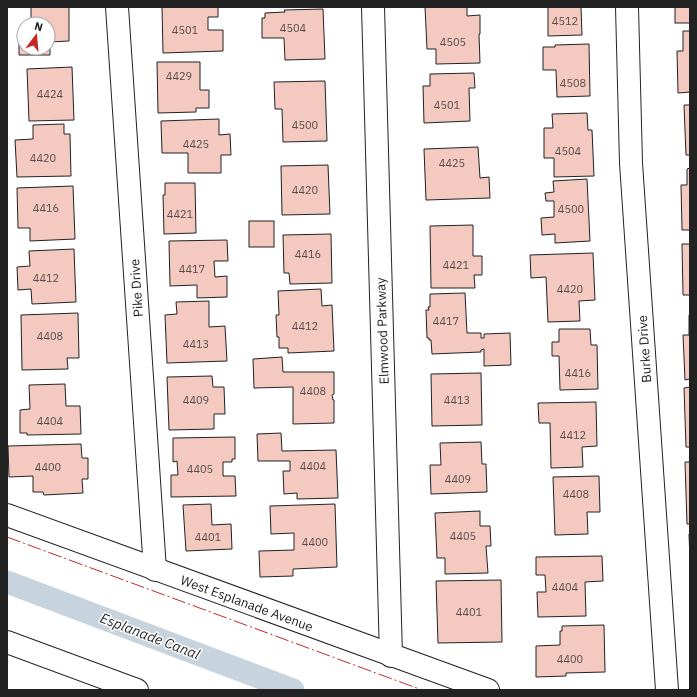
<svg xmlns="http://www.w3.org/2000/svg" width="697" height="697" font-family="'IBM Plex Sans',sans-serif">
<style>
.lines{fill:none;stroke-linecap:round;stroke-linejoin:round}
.canal{stroke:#c7d3dd;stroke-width:23}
.building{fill:#f3c9c0;stroke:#222}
.minor-casing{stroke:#222;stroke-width:24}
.major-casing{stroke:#222;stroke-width:24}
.minor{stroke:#fff;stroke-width:22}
.major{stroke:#fff;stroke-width:22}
.power{stroke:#c62828;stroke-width:1;stroke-dasharray:14 3 2 3;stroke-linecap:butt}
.labels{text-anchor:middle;stroke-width:3;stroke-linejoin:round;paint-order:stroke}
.number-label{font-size:11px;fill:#564c4a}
.street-label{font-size:13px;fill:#222;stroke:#fff}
.water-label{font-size:14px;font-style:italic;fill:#222;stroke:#fff}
</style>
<rect width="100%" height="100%" fill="#fff"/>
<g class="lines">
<path class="canal" d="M7,582L293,690"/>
</g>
<g class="building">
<path d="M31,7H69V41L50,42V55H19V33H24V48H48V24H31Z"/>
<path d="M162,7H218V17H208V30H223V51L163,53Z"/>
<path d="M425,7H467V16L480,15V34H479L480,63L436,64V49H427Z"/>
<path d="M548,7H581L582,35L548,36Z"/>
<rect x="675" y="7" width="15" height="16"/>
<path d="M323,9L325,59L285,60L284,38H262V18H265V13L285,12L284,10Z"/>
<path d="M683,31H690V92L678,93L677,51H683Z"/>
<path d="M589,44L590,96L557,97L556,70H543V47H555V45Z"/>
<path d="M157,62H200V90H209V108H196V112L158,113Z"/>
<path d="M72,67L74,120L29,121L27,69Z"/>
<path d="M474,73L475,88H469L470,121L424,123L423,86H430V74Z"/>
<path d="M325,81L327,141L283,142L282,109H275L274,82Z"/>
<path d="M684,105H690V155H686Z"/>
<path d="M587,113L588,130H592L594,176L554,177V158H544V128H553L552,114Z"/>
<path d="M219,119V135L230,134L231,155H221V173H188V153H162L161,121Z"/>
<path d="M64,124V134H70L71,176L17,177L15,140L33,139V125Z"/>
<path d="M478,147L480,178L489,177L490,198L426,200L424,149Z"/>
<path d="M328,165L330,214L282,215L281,166Z"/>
<path d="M690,168V230H682L681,185H687V169Z"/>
<path d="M587,179L590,241L555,243V234L542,235L541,218L554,217V201H546L545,193L554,192L553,181Z"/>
<path d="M165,183H195L196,233L164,234L163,195H165Z"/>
<path d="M73,186L75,239L30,241V228H18L17,188Z"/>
<rect x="249" y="221" width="25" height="26"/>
<path d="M473,225V256H482V275H474L475,288H431L430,226Z"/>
<path d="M331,234L332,283L290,284L289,273H284L283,235Z"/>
<path d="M227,240L228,261H214L215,277L227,276V297L197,298V285L170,286L169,241Z"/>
<path d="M682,244H690V295H683Z"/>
<path d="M74,249L76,302L32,304L31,289L18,290L17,267L30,266L29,251Z"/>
<path d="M593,253L595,300L579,301L580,321L548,322L546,277L531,278L530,255Z"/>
<path d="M321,289L322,306L332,305L334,351L288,353V348H279V337H277L276,315H279L278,291Z"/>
<path d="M465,293L467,333H481V338H484V334L510,333L511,365L484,366V349L481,350V352L432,354L431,340H429V338H427L426,310H429L428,307H430V294Z"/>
<path d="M209,301V327L225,326L227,361L167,363L165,315L177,314L176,302Z"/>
<path d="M78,313L79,358H67L68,369L22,370L21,315Z"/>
<path d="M689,315H690V379L685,380L683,335H689Z"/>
<path d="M559,329H590L591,345H597L598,389L560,390L559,356H552V342H559Z"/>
<path d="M282,357L283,372H334V394L332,395L333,400H334V423L293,424V387L254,388L253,359Z"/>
<path d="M481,373L482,425L432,426L431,374Z"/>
<path d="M212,376L213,387H224L225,414H214V429L169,430L167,377Z"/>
<path d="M65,384L66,406H80L81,434L27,435V433H20V410L30,409L29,385Z"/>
<path d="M690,387V447H686L684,388Z"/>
<path d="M596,402L597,446L582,447L583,467L551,468L550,423H539L538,403Z"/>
<path d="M281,433L282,451L336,450L338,498L297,499V493L284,494L283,471H290V461H258L257,434Z"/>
<path d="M235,437V459H232V462H223V476H235L236,496L171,497V475H178L177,461L173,462V438Z"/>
<path d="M481,442L482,464H486L487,492L431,494L430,465H441L440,443Z"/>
<path d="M81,444L82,458H88V479H82L83,493L44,495L43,492H33V476L9,477L8,446Z"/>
<path d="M685,462H690V524H687Z"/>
<path d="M599,476L600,512H587L588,534L555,535L553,477Z"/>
<path d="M211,504L212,525L231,524L232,549L186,551L183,505Z"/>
<path d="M335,504L337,567L293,569V576L260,577L259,551L294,550V533L271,534L270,506Z"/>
<path d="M480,511V526H490L491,546H486L488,573L445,574V558H437L435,513Z"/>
<path d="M689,534H690V560Z"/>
<path d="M602,556L603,581L585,582L586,616L538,617L537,592H546L545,575H536V557Z"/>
<path d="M501,580L502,642L438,643L436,581Z"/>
<path d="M604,625L605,672L566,673V676L536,677V646L560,645V631H562V626Z"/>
</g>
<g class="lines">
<g class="minor-casing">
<g id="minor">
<path d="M117,7L155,570"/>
<path d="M373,7L391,656"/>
<path d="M627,7L631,163L667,690"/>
</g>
</g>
<g class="major-casing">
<g id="major">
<path d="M7,515L488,690"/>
<path d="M7,642L137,690"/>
</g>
</g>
<use href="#minor" class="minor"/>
<use href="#major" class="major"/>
<path class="power" d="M7,537L422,690"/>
</g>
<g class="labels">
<g class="number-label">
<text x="565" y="25">4512</text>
<text x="293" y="32">4504</text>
<text x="185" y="34">4501</text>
<text x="453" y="46">4505</text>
<text x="179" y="80">4429</text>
<text x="573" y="87">4508</text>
<text x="50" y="98">4424</text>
<text x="447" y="109">4501</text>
<text x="305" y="129">4500</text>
<text x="196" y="148">4425</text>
<text x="568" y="155">4504</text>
<text x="43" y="162">4420</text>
<text x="452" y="167">4425</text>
<text x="305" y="194">4420</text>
<text x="46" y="212">4416</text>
<text x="571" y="213">4500</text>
<text x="180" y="218">4421</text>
<text x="308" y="258">4416</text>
<text x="456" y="269">4421</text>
<text x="192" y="273">4417</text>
<text x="46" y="282">4412</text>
<text x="570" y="293">4420</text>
<text x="446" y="325">4417</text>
<text x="305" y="330">4412</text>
<text x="50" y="340">4408</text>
<text x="196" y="348">4413</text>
<text x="578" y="377">4416</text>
<text x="313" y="395">4408</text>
<text x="196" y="404">4409</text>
<text x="457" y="404">4413</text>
<text x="50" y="425">4404</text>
<text x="573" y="439">4412</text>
<text x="313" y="470">4404</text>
<text x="48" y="471">4400</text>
<text x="200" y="473">4405</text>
<text x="458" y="483">4409</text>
<text x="576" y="498">4408</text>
<text x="463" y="540">4405</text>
<text x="208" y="541">4401</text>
<text x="315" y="546">4400</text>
<text x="565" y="591">4404</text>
<text x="469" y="616">4401</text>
<text x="570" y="663">4400</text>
</g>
<g class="street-label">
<text transform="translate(136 288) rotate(-94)" y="5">Pike Drive</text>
<text transform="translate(382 331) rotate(-92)" y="5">Elmwood Parkway</text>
<text transform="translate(644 349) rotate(-94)" y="5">Burke Drive</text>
<text transform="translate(247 603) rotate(20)" y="5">West Esplanade Avenue</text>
</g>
<g class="water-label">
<text transform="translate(150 636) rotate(21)" y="5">Esplanade Canal</text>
</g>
</g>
<rect width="697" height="697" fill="none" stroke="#222222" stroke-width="16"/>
<g transform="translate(36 36) rotate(16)"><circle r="19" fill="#ffffff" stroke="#a7a7a7"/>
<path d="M0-3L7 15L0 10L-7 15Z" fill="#c62828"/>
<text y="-6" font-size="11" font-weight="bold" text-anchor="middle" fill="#222222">N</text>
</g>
</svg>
